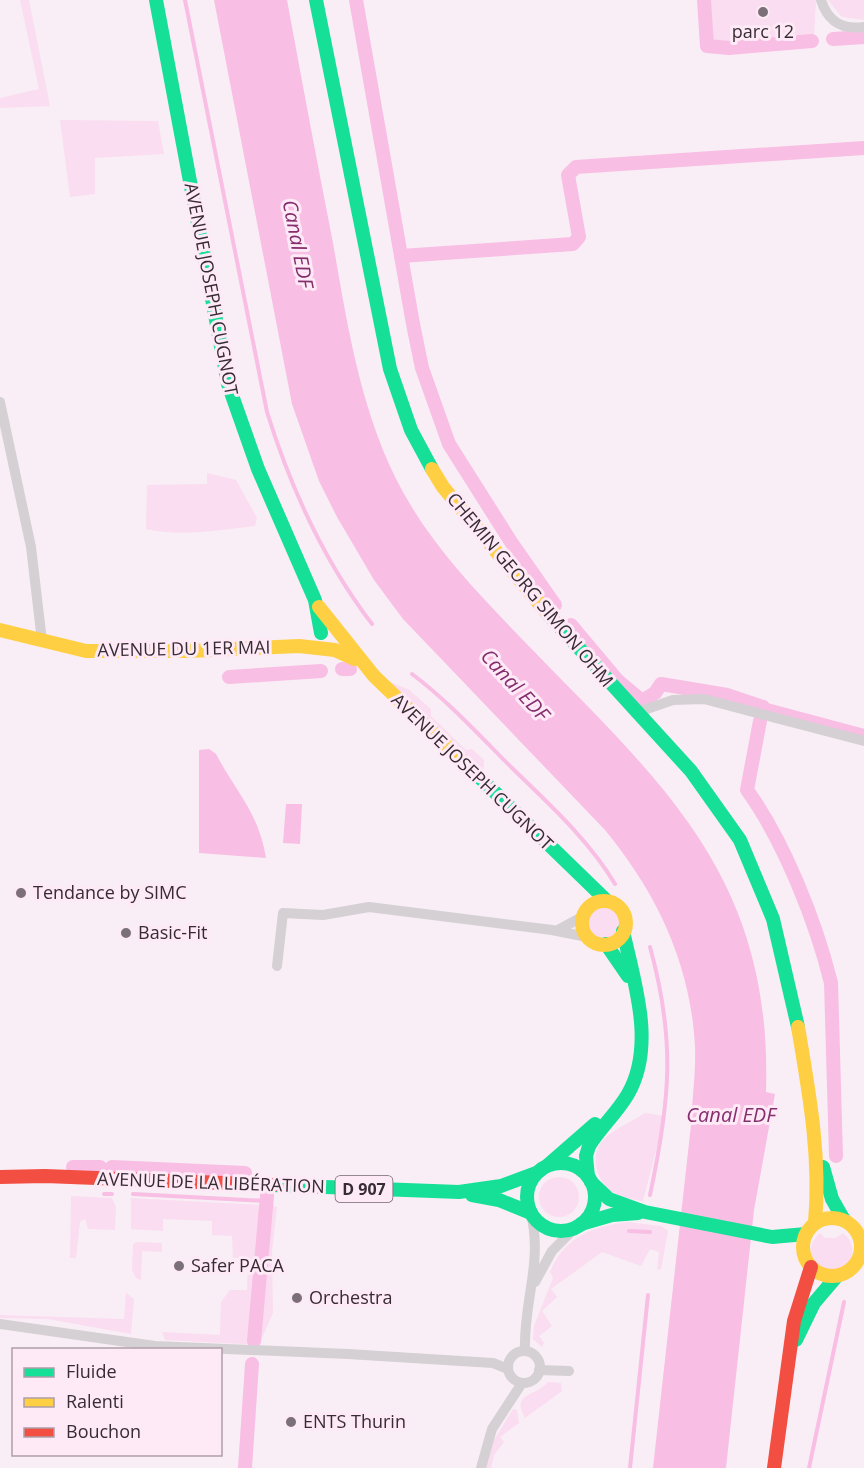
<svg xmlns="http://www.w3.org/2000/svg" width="864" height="1468" font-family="'Open Sans',sans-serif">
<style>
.green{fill:#faddf0}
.water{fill:#f8bee4}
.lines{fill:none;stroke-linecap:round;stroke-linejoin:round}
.stream{stroke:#f8bee4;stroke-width:4}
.canal{stroke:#f8bee4;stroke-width:14}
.street{stroke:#d4d0d4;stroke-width:10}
.fast{stroke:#16e098;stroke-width:14}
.slow{stroke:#ffcf43;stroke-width:14}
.jam{stroke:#f24e42;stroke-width:14}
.poi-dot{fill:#7c7078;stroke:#fdeaf6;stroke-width:2}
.labels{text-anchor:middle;stroke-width:6;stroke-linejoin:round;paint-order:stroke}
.shield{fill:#fdeaf6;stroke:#73656e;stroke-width:1.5}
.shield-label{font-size:16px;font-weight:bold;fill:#382c34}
.poi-label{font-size:18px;fill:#382c34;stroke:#fdeaf6;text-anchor:start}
.street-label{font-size:18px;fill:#382c34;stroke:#fdeaf6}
.water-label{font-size:20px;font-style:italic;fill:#852d6d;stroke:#fdeaf6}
</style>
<rect width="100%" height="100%" fill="#f9eef5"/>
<g class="green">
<path d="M20,0H29L50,106L0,108V98L39,89Z"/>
<path d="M708,0H816L814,37L710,43Z"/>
<path d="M828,0H864V20L842,17Z"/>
<path d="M60,120L158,121L164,154L95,158V194L70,197Z"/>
<path d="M207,473L236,480L257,518L255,526C221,530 180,537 146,529L147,485L207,484Z"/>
<path d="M392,683L408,689L431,709V716L466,750L472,749L484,760L483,776L390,685Z"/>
<circle cx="603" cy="923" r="18"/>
<path d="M645,1113L665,1116L643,1201C636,1200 627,1199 620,1196C598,1188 586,1155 605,1138C617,1128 632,1121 645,1113Z"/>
<circle cx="559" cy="1197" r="20"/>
<path d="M71,1196L112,1198L116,1207L115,1230L88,1229L85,1219L80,1222L76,1258H70Z"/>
<path d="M131,1198L260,1205L257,1274L260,1275L267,1205L277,1207L272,1252L273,1313L259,1345L165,1340L162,1332L220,1335L221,1302L230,1290H247L248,1258H233L232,1236L212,1235V1221L163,1219V1231L131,1229Z"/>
<path d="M628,1222L661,1226L668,1231L661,1269L657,1270L659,1252L650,1249L641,1266L602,1252L551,1289L557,1297L542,1311L552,1326L539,1336L544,1343L542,1347L533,1339L534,1326L553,1278L550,1272C565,1236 592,1227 628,1222Z"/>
<path d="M820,1233L825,1238H836L843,1233C849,1238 854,1245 852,1254C847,1289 788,1264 820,1233Z"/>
<path d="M137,1242L162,1243V1252L142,1251L141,1280L136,1278L132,1270L133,1244Z"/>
<path d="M126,1293L134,1299L131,1334L48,1319L0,1318V1315L124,1319Z"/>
<path d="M249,1361L258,1362L250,1468H240Z"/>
<path d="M548,1382L561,1383L562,1391L525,1418C511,1392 534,1398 548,1382Z"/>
<path d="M513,1409L517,1410L519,1423L500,1437L504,1442L494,1455L491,1468H486L494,1440Z"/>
</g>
<g class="water">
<path d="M214,0H287C302,81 317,162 333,243C348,328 361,415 403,492C434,548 476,591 519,636C659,781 773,873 766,1092L775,1094L754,1210L726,1468H653L691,1125C692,1100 696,1073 695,1047C691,965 657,893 605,830L403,619L374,580L337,517L319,481L292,404Z"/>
<path d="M209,749L216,754C236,792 259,813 266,858L199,853V750Z"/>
<path d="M286,804H302L300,844L283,843Z"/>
</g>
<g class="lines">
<g class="stream">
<path d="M185,0L267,412C291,489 323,560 372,624"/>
<path d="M412,674C448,701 479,735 512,768C548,803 589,840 615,884"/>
<path d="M650,947C676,1041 670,1101 650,1195"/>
<path d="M104,1194H112"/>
<path d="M133,1194L267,1201"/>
<path d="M629,1231L650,1232"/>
<path d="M630,1468L648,1295"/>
<path d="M809,1468L844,1302"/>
</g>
<g class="canal">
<path d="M356,0L413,324L422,368L449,444L511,542L555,605"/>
<path d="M704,0L707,46L729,48L812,41"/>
<path d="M833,39L864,37"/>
<path d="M401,256L573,244L579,237L568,175L576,167L864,148"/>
<path d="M571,625L618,681L642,701L655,693L661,684L727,695L763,707"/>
<path d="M342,669H350"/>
<path d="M229,677L321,671"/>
<path d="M763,709L864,736"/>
<path d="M760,721L747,790C784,841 816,922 831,983L836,1156"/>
<path d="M73,1167H100"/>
<path d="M112,1167L245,1173"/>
<path d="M254,1341L267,1196"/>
<path d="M245,1468L252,1364"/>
</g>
<g class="street">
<path d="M821,0C828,22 842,30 864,27"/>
<path d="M0,402L31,547L42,641"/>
<path d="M635,713L673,700L704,699L864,741"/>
<path d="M558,930L582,917"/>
<path d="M277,966L283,913L323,915L369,907L552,930L587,937"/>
<path d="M535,1282L552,1251L575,1228"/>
<path d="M0,1324L155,1346L348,1354L493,1363L508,1369"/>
<path d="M525,1351C523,1302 543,1264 531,1213"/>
<circle cx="524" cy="1367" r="16"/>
<path d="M539,1370L569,1371"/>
<path d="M481,1468L492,1429L522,1383"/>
</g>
<g class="fast">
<path d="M156,0L228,384L258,469L315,600L321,633"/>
<path d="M316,0L390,369L411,430L432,469"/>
<path d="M547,613L691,771L740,840L773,919L798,1027"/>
<path d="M473,771L607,901"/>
<path d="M606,944L628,976"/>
<circle cx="561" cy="1197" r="34"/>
<path d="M548,1165L595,1124"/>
<path d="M823,1167L832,1199L844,1220"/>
<path d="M588,1177L586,1156L589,1146C600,1128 617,1113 628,1094C656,1045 634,982 623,931"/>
<path d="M591,1182L609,1199L645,1212L772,1237L806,1234"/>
<path d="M273,1185L459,1192L501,1186L536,1173"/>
<path d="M472,1195L499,1200L531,1213"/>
<path d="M581,1224L612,1215L638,1213"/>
<path d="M796,1340L814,1303L837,1276"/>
</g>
<g class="slow">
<path d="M432,469L443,487L547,613"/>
<path d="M319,607L374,676L473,771"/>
<path d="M0,630L86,651H188L299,646L335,650L355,659"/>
<circle cx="604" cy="923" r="22"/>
<path d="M798,1027C809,1092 821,1157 815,1223"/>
<circle cx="832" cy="1247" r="29"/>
</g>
<g class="jam">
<path d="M0,1177L45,1176L273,1185"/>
<path d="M774,1468L794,1321L811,1267"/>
</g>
</g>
<g class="poi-dot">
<circle cx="763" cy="12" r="6"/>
<circle cx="21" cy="893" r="6"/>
<circle cx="126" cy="933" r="6"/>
<circle cx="179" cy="1266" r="6"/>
<circle cx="297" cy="1298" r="6"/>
<circle cx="291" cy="1422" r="6"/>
</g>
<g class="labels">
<rect class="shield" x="335.5" y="1176" width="57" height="26" rx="4.5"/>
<g class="shield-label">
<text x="364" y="1195">D 907</text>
</g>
<g class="poi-label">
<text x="763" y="38" text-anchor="middle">parc 12</text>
<text x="33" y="899">Tendance by SIMC</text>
<text x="138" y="939">Basic-Fit</text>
<text x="191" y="1272">Safer PACA</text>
<text x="309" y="1304">Orchestra</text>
<text x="303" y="1428">ENTS Thurin</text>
</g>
<g class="street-label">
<text transform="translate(211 289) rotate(79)" y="6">AVENUE JOSEPH CUGNOT</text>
<text transform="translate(530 590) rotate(50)" y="6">CHEMIN GEORG SIMON OHM</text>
<text transform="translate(184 649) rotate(-1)" y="6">AVENUE DU 1ER MAI</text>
<text transform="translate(472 772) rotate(44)" y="6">AVENUE JOSEPH CUGNOT</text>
<text transform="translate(211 1183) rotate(2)" y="6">AVENUE DE LA LIBÉRATION</text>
</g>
<g class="water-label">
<text transform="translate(298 244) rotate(79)" y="7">Canal EDF</text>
<text transform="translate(515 685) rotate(47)" y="7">Canal EDF</text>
<text x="731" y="1122">Canal EDF</text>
</g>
</g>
<rect x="12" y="1348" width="210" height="108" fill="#fdeaf6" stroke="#ae9ea8" stroke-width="1.5"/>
<rect x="24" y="1368" width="30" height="9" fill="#16e098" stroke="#ae9ea8" stroke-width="1.5"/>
<text x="66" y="1378" font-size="18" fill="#382c34">Fluide</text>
<rect x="24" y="1398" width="30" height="9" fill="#ffcf43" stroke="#ae9ea8" stroke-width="1.5"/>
<text x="66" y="1408" font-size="18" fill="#382c34">Ralenti</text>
<rect x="24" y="1428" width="30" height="9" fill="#f24e42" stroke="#ae9ea8" stroke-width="1.5"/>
<text x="66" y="1438" font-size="18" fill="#382c34">Bouchon</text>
</svg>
